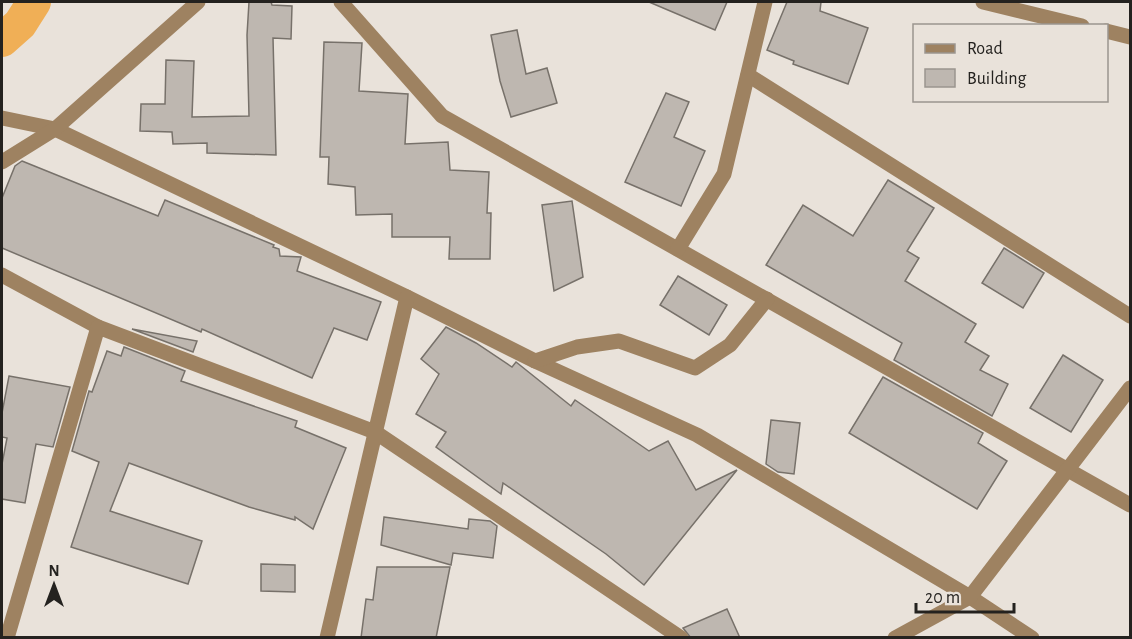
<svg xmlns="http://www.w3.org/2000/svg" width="1132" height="639" font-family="'Alegreya Sans',sans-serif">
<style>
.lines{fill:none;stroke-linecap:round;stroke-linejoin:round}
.canal{stroke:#f0af56;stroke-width:34}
.building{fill:#beb7b0;stroke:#77716a;stroke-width:1.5}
.minor{stroke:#9e8261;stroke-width:15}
</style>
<rect width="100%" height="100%" fill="#e9e2da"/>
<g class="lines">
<path class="canal" d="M2,40L20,24L34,2"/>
</g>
<g class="building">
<path d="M249,2H271L272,5L292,6L291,39L273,38L276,155L207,153V143L173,144L172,132L140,131L141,104H165L166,60L194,61L192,117L249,116L247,35Z"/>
<path d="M649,2H727L715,30Z"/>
<path d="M787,2H821L820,11L868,28L848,84L793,64L794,61L767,50Z"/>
<path d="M517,30L526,74L547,68L557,103L511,117L500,81L491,35Z"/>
<path d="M324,42L362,43L359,91L408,94L405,144L448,142L450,170L489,172L487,213H491L490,259H449L450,237H392V214L356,215L355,187L328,184L329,157H320Z"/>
<path d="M666,93L689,102L674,137L705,151L681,206L625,182Z"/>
<path d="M22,161L158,216L165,200L274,245L273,247L279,249L280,256L301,257L297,271L381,302L367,340L334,328L312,378L202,329L201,332L2,248V198L15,166Z"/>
<path d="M888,180L934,208L907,251L919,258L905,281L976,324L965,342L989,356L980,370L1008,384L992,416L894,360L902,343L766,265L803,205L853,236Z"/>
<path d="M572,201L583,277L554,291L542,205Z"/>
<path d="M1004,248L1044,273L1023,308L982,283Z"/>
<path d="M678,276L727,305L709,335L660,305Z"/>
<path d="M446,327L476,343L512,367L516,362L571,406L575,400L649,451L668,441L696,490L737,470L644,585L606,554L503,483L501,494L436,447L446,432L416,414L439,374L421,359Z"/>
<path d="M132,329L197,341L193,352Z"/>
<path d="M124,347L185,371L181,381L297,421L295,427L346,448L313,529L295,517V520L249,507L129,463L110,511L202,541L188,584L71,547L99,462L72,451L89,391L92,392L107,351L121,356Z"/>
<path d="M1063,355L1103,380L1071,432L1030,408Z"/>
<path d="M9,376L70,387L53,447L36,444L25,503L2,499V464L7,438L2,437V413Z"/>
<path d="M883,377L983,433L978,443L1007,461L977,509L849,433Z"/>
<path d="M771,420L800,423L794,474L778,472L766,464Z"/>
<path d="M384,517L468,529L469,519L490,521L497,526L493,558L453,553L451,565L381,545Z"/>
<path d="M261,564L295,565V592L261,591Z"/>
<path d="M377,567H450L436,638H361L366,599L373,600Z"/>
<path d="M727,609L740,638H691L683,628Z"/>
</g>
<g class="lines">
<g class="minor">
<path d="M341,2L442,116L1130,505"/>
<path d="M983,2L1082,26"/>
<path d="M1106,31L1130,37"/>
<path d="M748,75L1130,316"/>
<path d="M2,118L55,129L407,297L535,361L697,435L970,597L1032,638"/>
<path d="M2,162L55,129L198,2"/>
<path d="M678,249L724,174L765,2"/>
<path d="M2,275L98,327"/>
<path d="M535,361L577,347L619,341L695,368L730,345L767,299"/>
<path d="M7,638L98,327L375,432L681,638"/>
<path d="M327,638L407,297"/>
<path d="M895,638L970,597L1130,388"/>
</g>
</g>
<rect width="1132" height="639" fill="none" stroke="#24221f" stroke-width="6"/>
<rect x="913" y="24" width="195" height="78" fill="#e9e2da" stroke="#9a958f" stroke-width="1.5"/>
<rect x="925" y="44" width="30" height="9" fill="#9e8261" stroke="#9a958f" stroke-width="1.5"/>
<text x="967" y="54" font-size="18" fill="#24221f">Road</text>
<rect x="925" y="69" width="30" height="18" fill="#beb7b0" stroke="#9a958f" stroke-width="1.5"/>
<text x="967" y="84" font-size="18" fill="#24221f">Building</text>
<g transform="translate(54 585)" stroke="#e9e2da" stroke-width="4.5" paint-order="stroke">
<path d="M0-4.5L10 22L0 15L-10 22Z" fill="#24221f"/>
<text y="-9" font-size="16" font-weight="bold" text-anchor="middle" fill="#24221f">N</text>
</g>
<path d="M916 603v9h98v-9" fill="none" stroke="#24221f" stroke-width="3"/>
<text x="925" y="603" font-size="18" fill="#24221f" stroke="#e9e2da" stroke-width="4.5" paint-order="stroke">20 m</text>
</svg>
